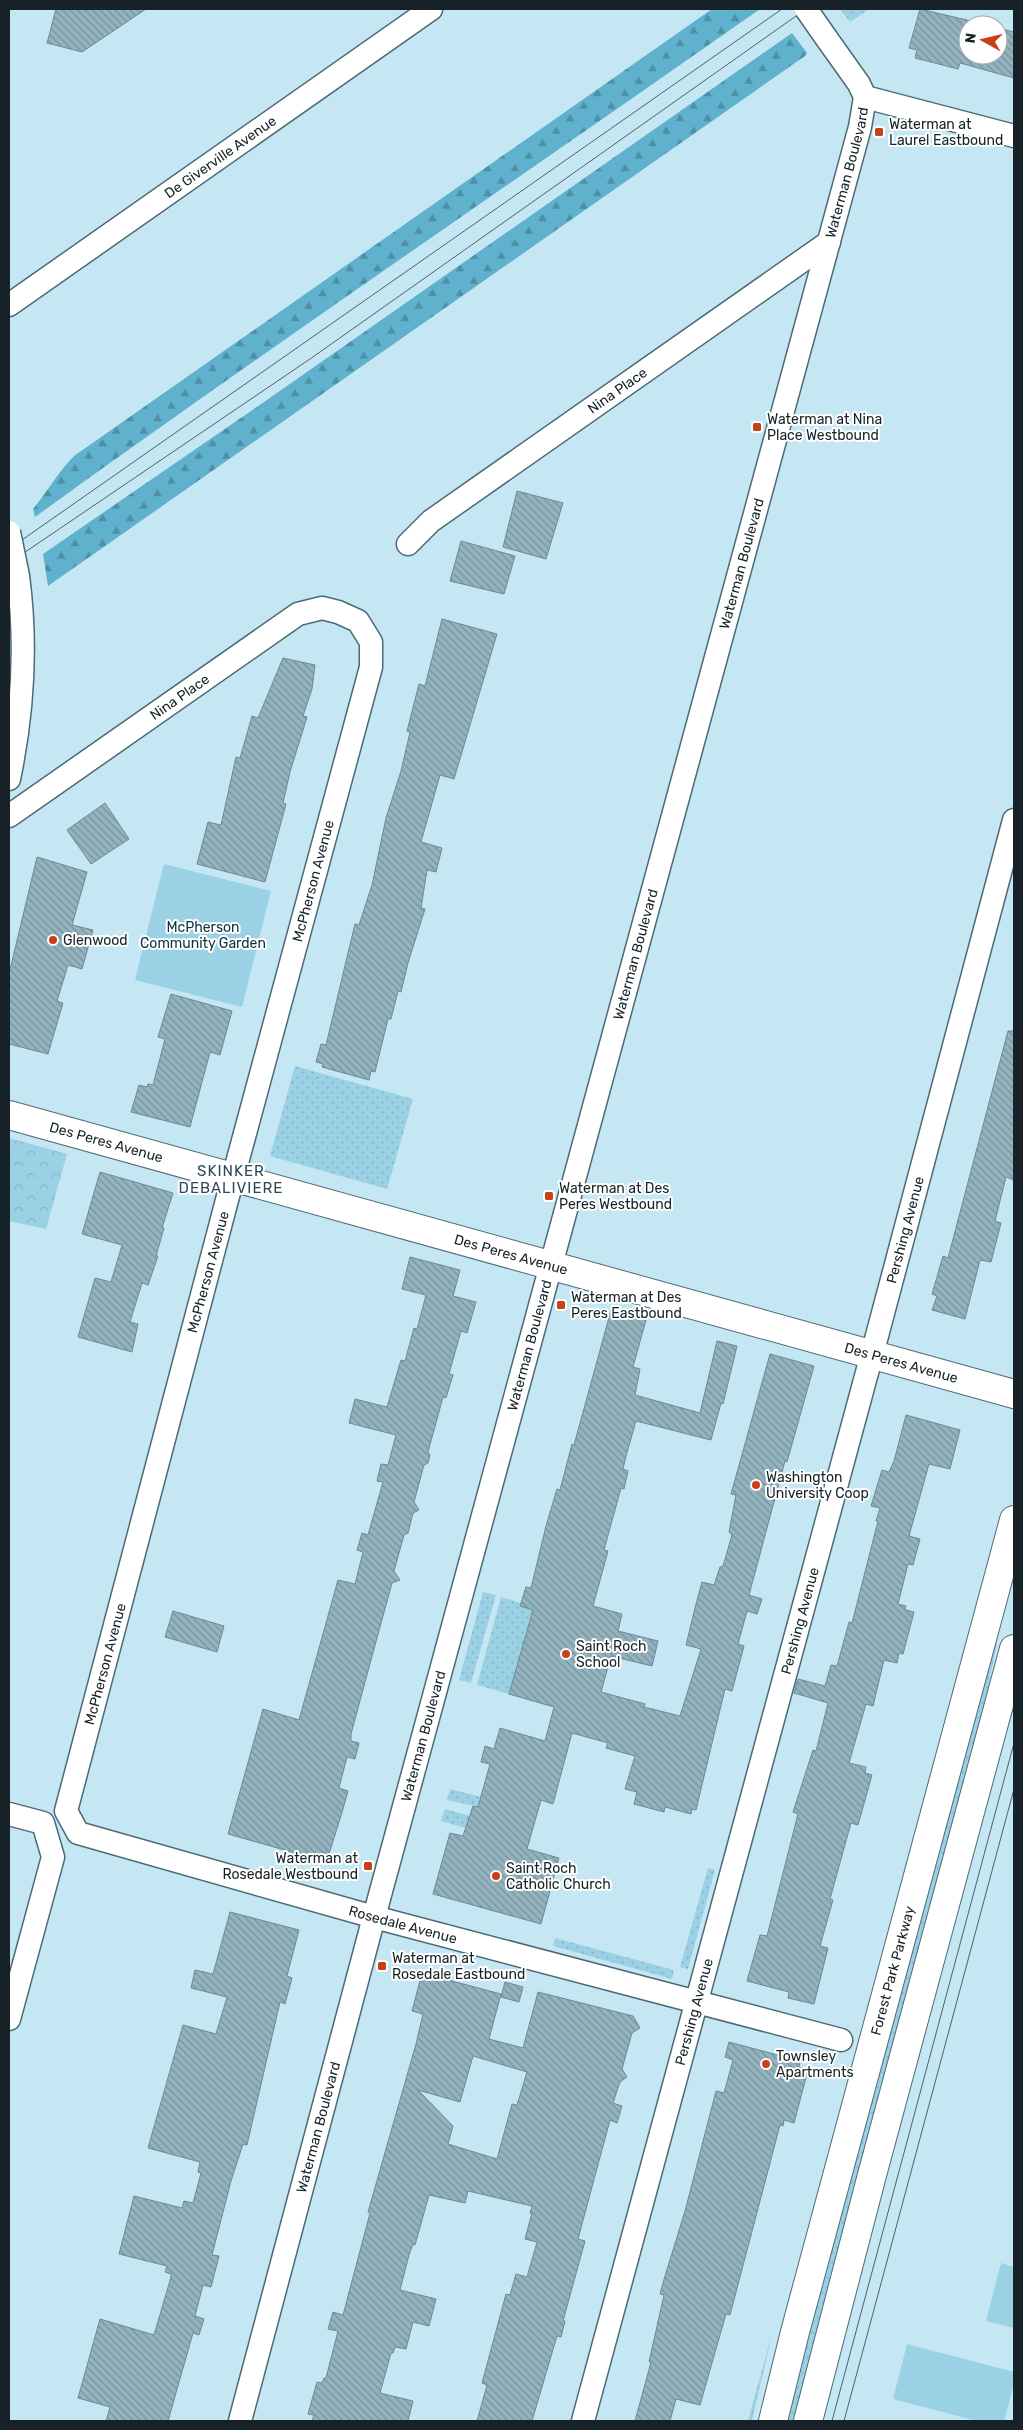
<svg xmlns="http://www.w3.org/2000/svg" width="1023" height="2430" font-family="Rubik,sans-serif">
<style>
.grass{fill:url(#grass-dots)}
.forest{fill:url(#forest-firs)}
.park{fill:url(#park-crowns)}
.garden{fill:#9bd1e5}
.building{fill:url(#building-back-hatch);stroke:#6b8a95;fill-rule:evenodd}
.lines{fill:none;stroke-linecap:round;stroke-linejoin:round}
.street-casing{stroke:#4c6a75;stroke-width:25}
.secondary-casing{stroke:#4c6a75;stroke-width:30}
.primary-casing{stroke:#4c6a75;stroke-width:30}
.street{stroke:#fff;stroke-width:22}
.secondary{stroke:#fff;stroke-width:28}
.primary{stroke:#fff;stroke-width:28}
.tram{stroke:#4e6168;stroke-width:1}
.street-bridge-casing{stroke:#4c6a75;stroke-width:25;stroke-linecap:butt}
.street-bridge{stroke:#fff;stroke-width:22}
.poi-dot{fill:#c84017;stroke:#fff;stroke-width:2}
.labels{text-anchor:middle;stroke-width:4;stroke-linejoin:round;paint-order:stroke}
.poi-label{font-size:14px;fill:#162227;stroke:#fff;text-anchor:start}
.street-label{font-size:14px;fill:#162227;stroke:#fff}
.park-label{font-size:14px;fill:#0b323f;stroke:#fff}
.neighbourhood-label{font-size:15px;letter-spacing:1px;fill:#2c4953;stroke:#fff}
</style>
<defs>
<pattern id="grass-dots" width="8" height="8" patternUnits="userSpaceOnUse" patternTransform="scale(1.25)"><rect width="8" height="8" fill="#9bd1e5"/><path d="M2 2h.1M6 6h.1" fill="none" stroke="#85b3c4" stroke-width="1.8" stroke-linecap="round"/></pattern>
<pattern id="forest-firs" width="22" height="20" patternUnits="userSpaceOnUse" patternTransform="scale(1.25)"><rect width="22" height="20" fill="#5fb1cd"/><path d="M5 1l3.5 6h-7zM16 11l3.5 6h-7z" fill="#4d90a6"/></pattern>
<pattern id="park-crowns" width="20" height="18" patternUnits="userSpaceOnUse" patternTransform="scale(1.25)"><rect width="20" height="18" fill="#9bd1e5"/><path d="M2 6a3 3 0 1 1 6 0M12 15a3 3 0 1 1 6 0" fill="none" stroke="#85b3c4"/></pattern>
<pattern id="building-back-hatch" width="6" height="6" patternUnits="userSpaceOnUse" patternTransform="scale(1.25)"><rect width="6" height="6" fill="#93b3bf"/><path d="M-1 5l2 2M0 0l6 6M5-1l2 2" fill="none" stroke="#77919b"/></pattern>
</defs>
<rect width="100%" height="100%" fill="#c5e6f3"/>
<g class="grass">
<path d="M840,9H869L850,22Z"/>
<path d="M295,1066L413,1099L387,1189L270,1156Z"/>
<path d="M483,1592L496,1595L471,1683L459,1680Z"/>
<path d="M501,1597L521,1603L520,1605L533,1610L509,1694L477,1685Z"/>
<path d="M992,1643L997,1644L976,1744L939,1878L933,1872Z"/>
<path d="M450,1789L481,1797L478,1807L447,1800Z"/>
<path d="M445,1809L470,1816L473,1830L441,1821Z"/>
<path d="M708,1868L715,1870L688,1969L680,1967Z"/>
<path d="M921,1907L930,1910L823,2306L796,2421H785Z"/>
<path d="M555,1938L674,1970L672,1979L553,1946Z"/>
<path d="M772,2334L752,2421H748Z"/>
</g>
<g class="forest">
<path d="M712,9H760C518,179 274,344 35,517L33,509C47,492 58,472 74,456Z"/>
<path d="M792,33L807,53L805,56L48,586L43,554L251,411Z"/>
</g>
<path class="park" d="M9,1138L67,1154L46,1229L9,1221Z"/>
<g class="garden">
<path d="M164,864L271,891L242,1007L135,980Z"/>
<path d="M936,1871L939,1878L930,1910L926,1913L921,1907L933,1872Z"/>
<path d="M1001,2263L1014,2267V2328L986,2321Z"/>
<path d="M907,2344L1014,2372V2384L1004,2421H977L893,2399Z"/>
</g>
<g class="building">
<path d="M56,9H146L82,52L47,43Z"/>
<path d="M920,9L988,25H968V55H998V28L1014,32V78L960,63L958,69L915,58L917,50L909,48Z"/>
<path d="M517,491L563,503L546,559L503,547Z"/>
<path d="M461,541L515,556L504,594L450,581Z"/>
<path d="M442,619L497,634L454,779L440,775L421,842L442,848L436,872L427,870L421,908L425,909L408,963L401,992L398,991L391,1019H388L375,1072L371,1071L369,1080L322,1067L323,1064L316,1062L321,1044L326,1045L355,924L359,925L372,885L386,818L401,771L410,732L407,731L419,684L425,686Z"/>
<path d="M283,658L315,665L312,689L303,716L307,717L290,772L283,803L286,804L265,882L197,864L208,822L221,825L236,757L240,758L252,716L258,718Z"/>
<path d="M105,803L129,839L91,864L67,830Z"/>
<path d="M37,857L87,872L72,925L93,930L82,969L68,965L57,1001L63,1003L48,1054L9,1044V974Z"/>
<path d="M171,994L232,1011L220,1055L210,1052L190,1127L131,1112L139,1085L147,1087L148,1084L153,1085L165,1039L158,1037Z"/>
<path d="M1008,1031H1014V1180L1006,1177L995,1221L1001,1223L991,1262L980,1260L965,1319L932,1310L937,1296L932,1294L943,1256L948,1258Z"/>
<path d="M100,1172L173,1193L162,1228H164L156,1256H158L148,1285L142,1283L130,1322L138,1324L132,1352L78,1337L95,1278L111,1282L122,1245L82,1234Z"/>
<path d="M410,1257L460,1270L453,1296L476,1302L467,1333L461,1331L449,1374L453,1375L446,1398L443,1397L428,1452L430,1455L428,1463L424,1465L414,1502L419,1510L413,1513L408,1533L404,1535L394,1571L400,1580L392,1583L365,1682L351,1734V1741L359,1743L355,1759L347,1757L339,1788L348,1791L343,1809L329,1854L322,1852L320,1860L228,1834L263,1709L299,1720L338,1580L355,1584L363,1552L357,1550L362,1533L368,1535L383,1482L377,1481L381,1464L388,1465L396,1435L349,1423L355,1399L387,1407L401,1360L405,1361L414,1328L417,1329L426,1295L402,1289Z"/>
<path d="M611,1310L646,1320L633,1367L640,1369L635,1395L700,1413L717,1341L737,1346L723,1404L721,1403L711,1440L636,1421L626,1456L623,1469L628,1471L624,1489L621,1488L604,1550L608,1551L593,1606L622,1614L618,1631L658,1641L652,1666L611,1656L601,1692L645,1704L644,1707L680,1716L701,1649L686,1645L695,1608L702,1582L714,1585L720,1567L723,1566L732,1535L729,1532L736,1495L731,1494L770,1354L814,1366L787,1462L785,1461L749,1595L762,1599L757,1614L747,1611L738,1644L744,1646L732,1691L725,1689L696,1810L692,1809L691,1814L665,1807L664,1812L634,1804L637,1792L625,1789L635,1756L606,1748L608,1743L572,1733L553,1804L541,1800L527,1849L559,1858L541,1924L433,1894L450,1833L463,1836L473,1806L478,1807L490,1764L481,1762L485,1746L494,1749L500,1728L545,1741L554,1707L509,1694L533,1610L520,1606L526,1587L531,1588L546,1526L557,1489L560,1490L572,1444L574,1445Z"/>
<path d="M906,1415L960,1430L950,1469L929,1464L909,1536L920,1539L913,1565L908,1564L898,1604L906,1606L905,1610L914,1612L903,1654L899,1653L897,1663L884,1660L873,1706L866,1704L849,1763L866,1767L865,1773L872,1775L858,1825L851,1823L830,1899L833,1900L820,1946L828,1948L814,2004L788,1998L789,1992L747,1981L760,1935L767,1936L798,1814L793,1812L813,1750L816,1751L828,1703L794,1693L798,1679L825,1686L831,1665L837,1666L849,1622L852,1623L878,1521H876L880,1508L871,1506L882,1470L889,1472L894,1461Z"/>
<path d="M173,1611L224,1626L217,1652L165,1637Z"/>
<path d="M230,1912L299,1930L287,1976L292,1978L285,2004L280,2002L247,2145L243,2144L231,2181L212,2255L219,2256L211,2287L203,2285L195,2316L204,2319L199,2335L193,2333L168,2421H106L110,2407L78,2398L100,2319L154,2335L171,2277V2274L165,2272L167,2266L119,2254L134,2196L182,2208L184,2201L193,2203L201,2173L198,2172L200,2162L148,2148L183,2025L216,2034L227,1997L191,1988L195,1970L213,1974Z"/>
<path d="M422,1973L501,1994L489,2039L523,2048L538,1992L633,2016L640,2028L632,2033L622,2069L627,2077L620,2082L613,2103L622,2106L617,2123L610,2120L578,2239L585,2241L563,2321H565L561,2337L557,2336L532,2421H477L487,2385L482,2383L506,2294L510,2295L516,2274L527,2277L537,2242L525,2239L532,2213H530L532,2206L468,2191L465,2203L429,2195L415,2245L413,2244L409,2255L400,2290L436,2299L429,2326L413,2322L406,2349L395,2347L393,2353H391L380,2393L413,2401L408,2421H312L314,2415L308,2414L317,2382L322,2383L324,2378H326L338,2331L328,2329L333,2312L343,2315L370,2213L368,2212L416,2044L423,2014L412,2011ZM473,2056L527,2072L517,2105L512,2104L497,2159L448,2144L453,2126L418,2090L460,2102Z"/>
<path d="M505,1982L523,1987L519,2002L501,1997Z"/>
<path d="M729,2042L800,2061L799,2067L808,2070L794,2123L784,2120L783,2126L780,2125L730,2315L726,2314L700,2405L676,2399L670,2421H635L651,2362H649L664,2295L660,2294L665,2276L685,2211L716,2091L724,2093L733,2060L725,2057Z"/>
</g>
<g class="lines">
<g class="street-casing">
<g id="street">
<path d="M865,97L1014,136"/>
<path id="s1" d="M9,305L431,9"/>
<path id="s2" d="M408,544L431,521L829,242"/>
<path d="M9,779C23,712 27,644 18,576"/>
<path id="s3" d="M9,816L298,614L322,608L338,612L358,621L371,642V667L227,1200L66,1811L78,1833L374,1917L841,2040"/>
<path d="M9,1814L43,1823L53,1857L9,2019"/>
<path id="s4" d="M240,2421L374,1917L860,127L865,97L859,84L827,39"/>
<path id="s5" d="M583,2421L878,1332L1014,820"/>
</g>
</g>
<g class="secondary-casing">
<g id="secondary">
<path id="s6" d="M9,1115L1014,1394"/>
</g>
</g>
<g class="primary-casing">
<g id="primary">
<path id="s7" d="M773,2421L795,2332L1014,1520"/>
<path d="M808,2421L872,2175L1014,1649"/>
</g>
</g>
<use href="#street" class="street"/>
<use href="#secondary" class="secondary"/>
<use href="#primary" class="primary"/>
<g class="tram">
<path d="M9,549L782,9"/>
<path d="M9,563L310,359L806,9"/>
<path d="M832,2421L1014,1743"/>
<path d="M844,2421L1014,1789"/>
</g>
<g class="street-bridge-casing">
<g id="street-bridge">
<path d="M806,9L827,39"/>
<path d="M9,532L18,576"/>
</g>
</g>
<use href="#street-bridge" class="street-bridge"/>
</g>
<g class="poi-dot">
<rect x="874" y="127" width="10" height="10" rx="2.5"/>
<rect x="752" y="422" width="10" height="10" rx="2.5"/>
<circle cx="53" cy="940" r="5"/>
<rect x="544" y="1191" width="10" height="10" rx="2.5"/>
<rect x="556" y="1300" width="10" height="10" rx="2.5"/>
<circle cx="756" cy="1485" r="5"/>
<circle cx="566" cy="1654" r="5"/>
<rect x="363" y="1861" width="10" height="10" rx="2.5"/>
<circle cx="496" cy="1876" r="5"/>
<rect x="377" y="1961" width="10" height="10" rx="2.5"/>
<circle cx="766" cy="2064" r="5"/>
</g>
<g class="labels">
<g class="poi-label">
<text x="889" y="129">Waterman at<tspan x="889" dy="16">Laurel Eastbound</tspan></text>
<text x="767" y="424">Waterman at Nina<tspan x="767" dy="16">Place Westbound</tspan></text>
<text x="63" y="945">Glenwood</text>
<text x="559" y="1193">Waterman at Des<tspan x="559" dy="16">Peres Westbound</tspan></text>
<text x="571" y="1302">Waterman at Des<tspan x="571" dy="16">Peres Eastbound</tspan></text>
<text x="766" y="1482">Washington<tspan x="766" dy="16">University Coop</tspan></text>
<text x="576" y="1651">Saint Roch<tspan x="576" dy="16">School</tspan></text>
<text x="358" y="1863" text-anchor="end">Waterman at<tspan x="358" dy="16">Rosedale Westbound</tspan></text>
<text x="506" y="1873">Saint Roch<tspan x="506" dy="16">Catholic Church</tspan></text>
<text x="392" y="1963">Waterman at<tspan x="392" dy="16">Rosedale Eastbound</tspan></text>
<text x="776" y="2061">Townsley<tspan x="776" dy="16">Apartments</tspan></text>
</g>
<g class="street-label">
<text dy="5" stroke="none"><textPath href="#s1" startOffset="258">De Giverville Avenue</textPath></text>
<text dy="5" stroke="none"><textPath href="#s4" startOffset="2329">Waterman Boulevard</textPath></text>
<text dy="5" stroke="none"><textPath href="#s2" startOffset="260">Nina Place</textPath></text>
<text dy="5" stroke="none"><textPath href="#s4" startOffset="1924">Waterman Boulevard</textPath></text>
<text dy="5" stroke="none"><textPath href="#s3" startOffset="208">Nina Place</textPath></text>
<text transform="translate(313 881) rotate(-75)" y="5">McPherson Avenue</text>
<text dy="5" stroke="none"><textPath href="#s4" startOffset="1519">Waterman Boulevard</textPath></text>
<text dy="5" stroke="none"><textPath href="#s6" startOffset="101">Des Peres Avenue</textPath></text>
<text dy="5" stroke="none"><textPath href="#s5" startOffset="1234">Pershing Avenue</textPath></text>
<text dy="5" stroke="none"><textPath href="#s6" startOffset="521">Des Peres Avenue</textPath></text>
<text transform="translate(208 1272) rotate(-75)" y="5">McPherson Avenue</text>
<text dy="5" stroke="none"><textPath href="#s4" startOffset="1114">Waterman Boulevard</textPath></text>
<text dy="5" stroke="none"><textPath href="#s6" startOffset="926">Des Peres Avenue</textPath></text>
<text dy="5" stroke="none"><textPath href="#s5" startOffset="829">Pershing Avenue</textPath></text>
<text transform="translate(105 1664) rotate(-75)" y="5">McPherson Avenue</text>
<text dy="5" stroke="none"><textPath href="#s4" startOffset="709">Waterman Boulevard</textPath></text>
<text dy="5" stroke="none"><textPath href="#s3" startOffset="2012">Rosedale Avenue</textPath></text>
<text dy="5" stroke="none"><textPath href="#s7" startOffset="466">Forest Park Parkway</textPath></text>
<text dy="5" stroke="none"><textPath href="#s5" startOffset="424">Pershing Avenue</textPath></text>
<text dy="5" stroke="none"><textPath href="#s4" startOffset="304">Waterman Boulevard</textPath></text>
</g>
<g class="park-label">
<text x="203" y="932">McPherson<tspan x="203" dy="16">Community Garden</tspan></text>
</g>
<g class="neighbourhood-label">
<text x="231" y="1176">SKINKER<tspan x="231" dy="17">DEBALIVIERE</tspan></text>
</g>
</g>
<rect width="1023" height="2430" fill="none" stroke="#162227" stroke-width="20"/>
<g transform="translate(983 40) rotate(278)"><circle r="24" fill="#ffffff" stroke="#a2a7a9"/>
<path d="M0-4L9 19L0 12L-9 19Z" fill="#c84017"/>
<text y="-8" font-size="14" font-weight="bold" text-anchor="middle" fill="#162227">N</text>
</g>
</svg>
